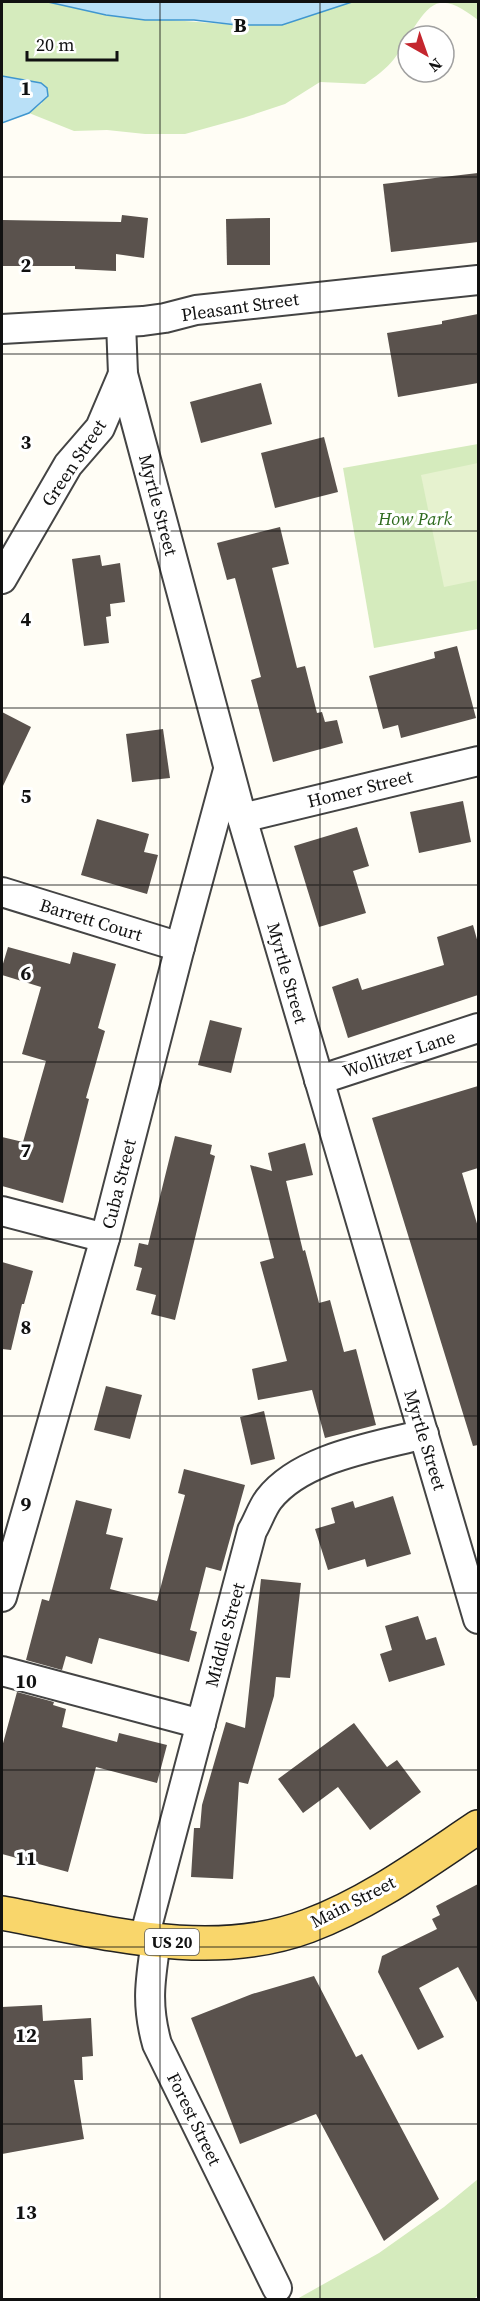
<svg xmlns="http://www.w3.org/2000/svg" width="480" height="2301" font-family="'Source Serif 4',serif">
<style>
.green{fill:#d5ebbd}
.pitch{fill:#e6f2cf}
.water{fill:#b9e0f7;stroke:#3f96cf;stroke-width:1.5}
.building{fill:#5a524d}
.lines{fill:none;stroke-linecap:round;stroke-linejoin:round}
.minor-casing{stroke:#444;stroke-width:32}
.major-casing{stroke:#222;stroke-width:36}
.minor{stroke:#fff;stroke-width:28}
.major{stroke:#f9d66b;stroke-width:33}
.grid{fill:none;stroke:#111;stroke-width:1.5;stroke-opacity:0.55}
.labels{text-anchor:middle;stroke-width:6;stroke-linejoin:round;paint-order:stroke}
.shield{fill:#fff;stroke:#585858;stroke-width:1.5}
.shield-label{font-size:16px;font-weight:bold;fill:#111}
.street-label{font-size:18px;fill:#111;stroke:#fff}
.park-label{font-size:18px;font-style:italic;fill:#2f6b1f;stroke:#fff}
.grid-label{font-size:20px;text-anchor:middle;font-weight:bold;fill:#111;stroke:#fff;stroke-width:6;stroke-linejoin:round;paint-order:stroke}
</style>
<rect width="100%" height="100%" fill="#fffdf5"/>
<g class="green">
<path d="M2,2H48L106,15L237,25H282L352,2H478V20C468,13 454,1 440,3C422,5 405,46 394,59C386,69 375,77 365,84L320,82L285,104L243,118L185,134H145L107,130L74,131L29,113L42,103L41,83L2,76Z"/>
<path d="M478,444V629L374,648L343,468Z"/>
<path d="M478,2179V2295L474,2299H297L379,2253L444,2207Z"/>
</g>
<path class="pitch" d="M478,463V580L444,587L421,475Z"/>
<g class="water">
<path d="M48,2H352L282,25H237L194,20H145L106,15Z"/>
<path d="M2,76L41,83L47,88L48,96L29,113L2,123Z"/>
</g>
<g class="building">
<path d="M478,173V242L391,252L383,184Z"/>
<path d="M122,215L148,218L144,258L116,254V271L75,269V266H2V220L121,222Z"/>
<path d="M270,218V265H227L226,219Z"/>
<path d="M478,314V383L398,397L387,333L442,324V321Z"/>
<path d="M261,383L272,424L201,443L190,402Z"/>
<path d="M324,437L338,492L275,508L261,453Z"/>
<path d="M280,527L289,564L272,568L297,668L305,666L317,713L322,712L325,722L337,720L343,743L273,762L251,680L261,677L235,578L227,580L217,543Z"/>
<path d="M100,555L102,566L120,563L125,602L110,604L111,616L106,617L109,643L84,646L72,559Z"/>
<path d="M457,646L476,718L401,738L398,725L383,729L369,676L435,658L434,652Z"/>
<path d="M2,712L31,727L2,788Z"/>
<path d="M163,729L170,778L132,782L126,734Z"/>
<path d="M463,801L471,842L419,853L410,812Z"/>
<path d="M97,819L149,834L144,852L158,855L147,894L81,875Z"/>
<path d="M357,827L369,866L353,871L366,913L319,927L294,846Z"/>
<path d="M473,925L478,943V995L348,1038L332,987L358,978L362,990L444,965L437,937Z"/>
<path d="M8,947L70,964L73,952L116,964L98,1028L105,1031L86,1098L89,1099L63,1203L2,1186V1137L23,1142L46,1061L22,1054L41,987L2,975V967Z"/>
<path d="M210,1020L242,1028L231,1073L198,1065Z"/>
<path d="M478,1086V1168L462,1173L478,1227V1445L473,1446L372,1118Z"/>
<path d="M175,1136L212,1145L210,1154L215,1156L175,1320L151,1314L156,1295L136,1290L142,1268L134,1266L139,1243L148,1245Z"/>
<path d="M305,1143L313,1175L286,1181L303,1251L305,1250L319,1303L330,1300L344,1352L356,1349L376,1425L325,1438L312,1390L258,1400L252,1369L287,1361L260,1262L274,1258L250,1165L272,1171L268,1153Z"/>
<path d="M2,1262L33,1271L24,1304H22L11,1350L2,1349Z"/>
<path d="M106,1386L142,1395L130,1439L94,1430Z"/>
<path d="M264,1411L275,1459L251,1465L240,1417Z"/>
<path d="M184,1469L245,1485L221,1571L206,1567L190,1630L197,1632L189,1662L99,1638L92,1664L66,1656L62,1670L26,1660L42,1599L49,1601L76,1500L112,1509L106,1534L123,1538L110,1589L157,1601L185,1495L178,1493Z"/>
<path d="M393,1496L411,1554L367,1567L365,1559L328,1570L315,1529L335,1523L331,1508L353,1501L355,1508Z"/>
<path d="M261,1579L301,1583L290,1678L276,1677L274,1696L248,1784L239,1782L233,1879L191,1877L194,1828H200L202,1805L226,1722L245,1728Z"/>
<path d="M418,1616L426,1640L436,1637L445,1665L389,1682L380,1654L392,1650L385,1626Z"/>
<path d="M17,1692L54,1702L53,1705L66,1709L62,1727L117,1742L119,1733L167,1745L157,1783L96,1767L68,1872L2,1854V1747Z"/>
<path d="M354,1723L387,1767L397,1760L421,1792L370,1830L338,1787L303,1813L278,1779Z"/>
<path d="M478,1884V2004L458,1967L419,1988L444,2037L418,2050L378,1972L382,1956L437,1929L432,1919L440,1915L436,1906Z"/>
<path d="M314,1976L356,2057L362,2054L439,2199L384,2241L316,2114L240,2144L191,2018L252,1994Z"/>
<path d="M42,2005L43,2021L91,2018L93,2056L82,2057L83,2080H74L84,2139L2,2154V2007Z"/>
</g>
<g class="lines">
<g class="minor-casing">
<g id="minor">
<path d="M121,323L123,374L242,818L478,1619"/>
<path d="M2,329L143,321L165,318L196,310L478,280"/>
<path d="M2,579L68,465L100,428L123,374"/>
<path d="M242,818L478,761"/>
<path d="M2,892L180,947"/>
<path d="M319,1080L478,1028"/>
<path d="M2,1211L105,1238"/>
<path d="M2,1597L105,1238L180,947L228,770"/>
<path d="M2,1671L201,1724"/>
<path d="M144,1938L252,1531C258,1521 262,1508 269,1499C302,1457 375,1447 424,1434"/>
<path d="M156,1941C150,1981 146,2005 157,2044L277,2288"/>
</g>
</g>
<g class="major-casing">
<path id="major" d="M2,1913C101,1931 209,1963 308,1926C370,1903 424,1863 478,1827"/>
</g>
<use href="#minor" class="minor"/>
<use href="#major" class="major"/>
</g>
<path class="grid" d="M160,2V2300M320,2V2300M2,177H478M2,354H478M2,531H478M2,708H478M2,885H478M2,1062H478M2,1239H478M2,1416H478M2,1593H478M2,1770H478M2,1947H478M2,2124H478"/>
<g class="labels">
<rect class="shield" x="145" y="1929" width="54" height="26" rx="4.5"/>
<g class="shield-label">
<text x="172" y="1948">US 20</text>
</g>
<g class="street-label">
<text transform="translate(240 307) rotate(-8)" y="6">Pleasant Street</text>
<text transform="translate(74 463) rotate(-56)" y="6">Green Street</text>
<text transform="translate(158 505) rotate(75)" y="6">Myrtle Street</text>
<text transform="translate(360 789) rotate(-14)" y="6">Homer Street</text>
<text transform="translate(91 920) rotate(17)" y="6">Barrett Court</text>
<text transform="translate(287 973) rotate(74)" y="6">Myrtle Street</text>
<text transform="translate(399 1054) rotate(-18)" y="6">Wollitzer Lane</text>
<text transform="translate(119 1184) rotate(-76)" y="6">Cuba Street</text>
<text transform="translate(425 1440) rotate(73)" y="6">Myrtle Street</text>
<text transform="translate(225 1635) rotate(-75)" y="6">Middle Street</text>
<text transform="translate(353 1902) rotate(-27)" y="6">Main Street</text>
<text transform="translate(194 2119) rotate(64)" y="6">Forest Street</text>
</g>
<g class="park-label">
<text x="415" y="525">How Park</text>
</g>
</g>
<g class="grid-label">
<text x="240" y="32">B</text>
<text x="26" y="95">1</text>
<text x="26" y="272">2</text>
<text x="26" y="449">3</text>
<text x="26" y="626">4</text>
<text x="26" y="803">5</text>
<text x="26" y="980">6</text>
<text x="26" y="1157">7</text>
<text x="26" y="1334">8</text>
<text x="26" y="1511">9</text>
<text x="26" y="1688">10</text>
<text x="26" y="1865">11</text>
<text x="26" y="2042">12</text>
<text x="26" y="2219">13</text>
</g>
<rect width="480" height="2301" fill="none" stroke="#111111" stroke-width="6"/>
<g transform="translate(426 54) rotate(140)"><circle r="28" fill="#ffffff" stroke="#a0a0a0" stroke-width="1.5"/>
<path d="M0-4.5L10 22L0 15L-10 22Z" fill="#c4262e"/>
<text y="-9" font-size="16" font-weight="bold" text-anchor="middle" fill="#111111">N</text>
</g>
<path d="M27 51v9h90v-9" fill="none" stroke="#111111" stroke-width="3"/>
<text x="36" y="51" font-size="18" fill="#111111" stroke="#ffffff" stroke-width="4.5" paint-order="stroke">20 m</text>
</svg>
